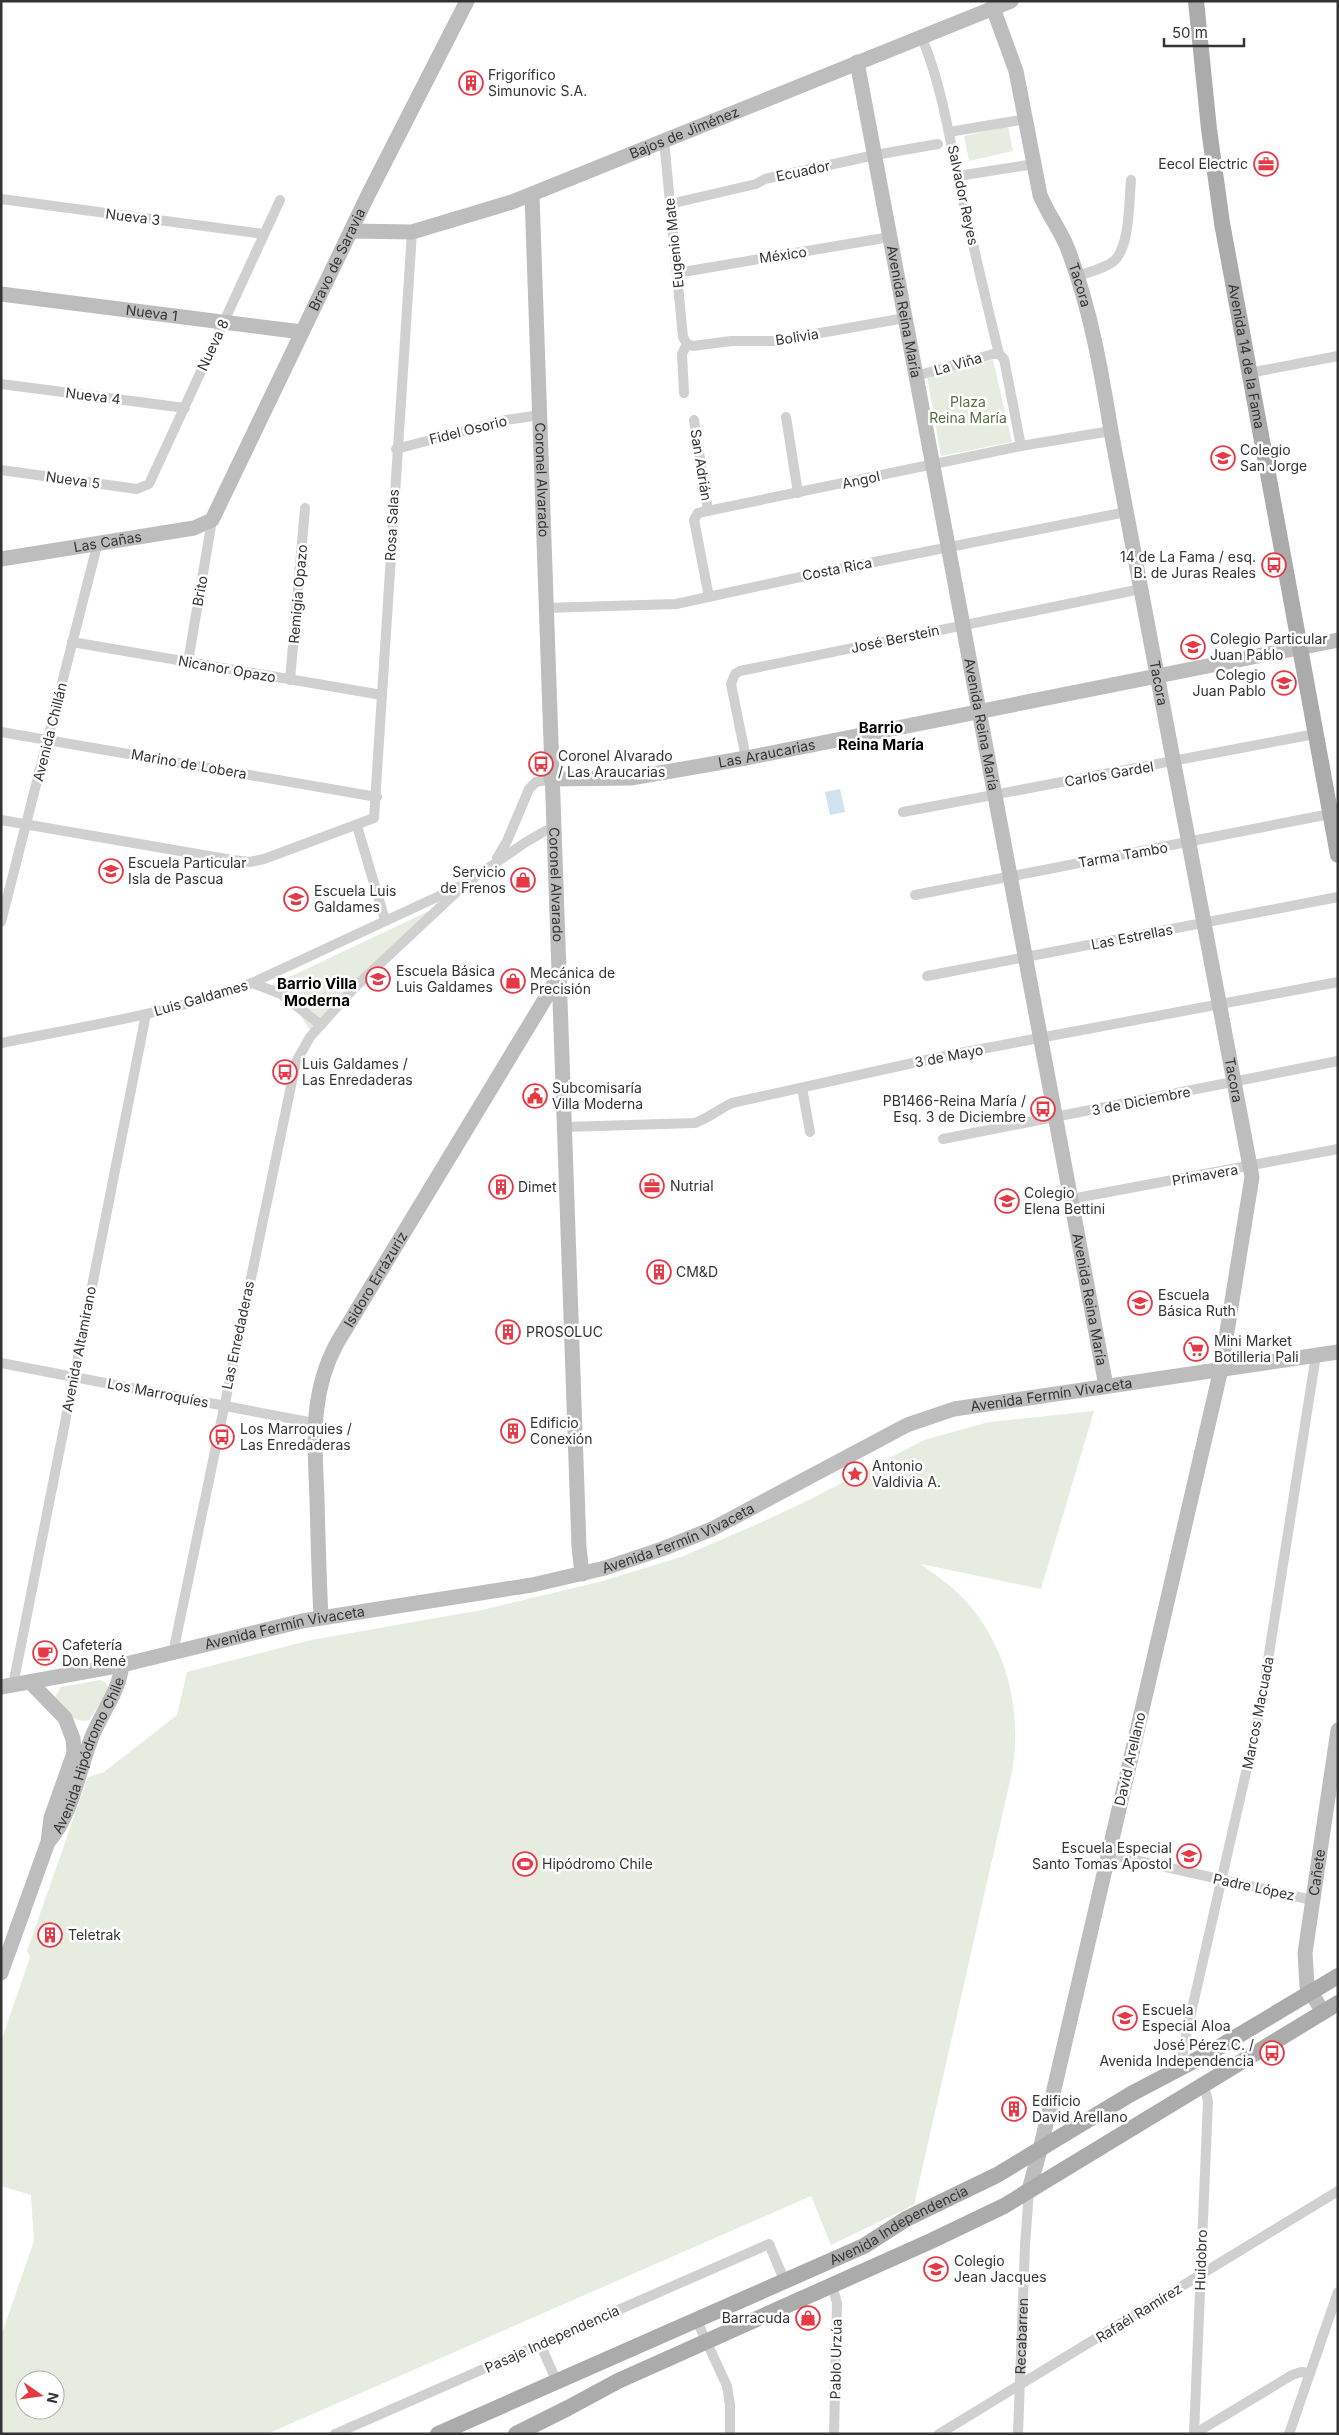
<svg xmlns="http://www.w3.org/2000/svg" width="1339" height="2435" font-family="Inter,sans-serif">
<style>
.green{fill:#e6ecdf;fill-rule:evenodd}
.water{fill:#cfe2ee}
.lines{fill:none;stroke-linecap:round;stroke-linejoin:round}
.street{stroke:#d0d0d0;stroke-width:10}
.secondary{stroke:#bdbdbd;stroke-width:15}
.primary{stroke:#ababab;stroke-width:16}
.labels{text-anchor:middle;stroke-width:5;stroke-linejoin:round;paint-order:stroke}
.poi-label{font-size:14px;fill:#333;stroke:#fff;text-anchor:start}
.street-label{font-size:14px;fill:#333;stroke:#fff}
.park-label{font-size:14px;fill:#56703f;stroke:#fff}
.neighbourhood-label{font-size:15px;font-weight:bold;fill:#000;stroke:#fff}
</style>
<rect width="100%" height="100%" fill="#fff"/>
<g class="green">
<path d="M1008,126L1013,151L969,161L964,136Z"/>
<path d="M993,360L1012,442L941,456L927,377Z"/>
<path d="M431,910L313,1035L297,1010L264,989Z"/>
<path d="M1094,1411L1041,1589L921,1564C934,1574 948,1583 960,1595C1006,1641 1023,1709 1012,1772L914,2205L831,2245L811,2196L267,2434H1V2336L34,2241L31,2195L1,2186V2042L30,1957L27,1951L88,1777L104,1772L177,1715L187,1672L311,1640L482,1610L599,1582L681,1557L760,1523L809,1500L924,1440L989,1422ZM25,2380H55V2410H25Z"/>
<path d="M100,1680C106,1681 108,1686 109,1692L89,1720C72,1724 65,1709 55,1697L61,1687Z"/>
</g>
<path class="water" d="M840,789L845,812L830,815L825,792Z"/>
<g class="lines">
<g class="street">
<path d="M922,38C941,84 948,130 958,178C971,237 985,296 999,354L1004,359L1021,446"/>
<path d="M949,132L1026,119"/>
<path d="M664,140L683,337L687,344"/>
<path d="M958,176L1034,164"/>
<path d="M1,199L264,234"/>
<path d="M670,204L756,184L765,179L875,155L938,144"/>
<path d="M677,273L890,237"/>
<path d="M1077,276C1089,272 1104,269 1114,261C1130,247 1129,201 1131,180"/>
<path d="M687,344L693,346L731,341H775L905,318"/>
<path d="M1249,373L1338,356"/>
<path d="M916,376L993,354H999"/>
<path d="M1,384L185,408"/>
<path d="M684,393L682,354L687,344"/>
<path d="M786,417L798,493"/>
<path d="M694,420L708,511"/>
<path d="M396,449L506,420L540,415"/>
<path d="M1,470L137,489L149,484L280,200"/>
<path d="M709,597L694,520L698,513L1021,446L1111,431"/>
<path d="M545,608L676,604L819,573L1126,512"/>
<path d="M72,642L382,695"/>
<path d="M188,662L212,520"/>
<path d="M290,680L305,508"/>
<path d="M1,732L377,797"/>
<path d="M746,758L731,684L735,674L740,671L1141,589"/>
<path d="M903,812L1315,734"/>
<path d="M1,820L232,860L250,862L264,859L374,818L412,232"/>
<path d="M357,826L385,920"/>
<path d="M497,858L507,841L529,789L536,782L551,779"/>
<path d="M915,895L1330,814"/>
<path d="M1,922L98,542"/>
<path d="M927,976L1338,897"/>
<path d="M252,983L281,994L321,1025"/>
<path d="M1,1043C86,1026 172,1013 252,983L465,884L526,842L545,831L553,829"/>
<path d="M802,1088L810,1132"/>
<path d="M565,1127L695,1123C709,1118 719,1109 732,1103L949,1055L1338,982"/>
<path d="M943,1139L1338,1061"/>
<path d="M1071,1199L1338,1149"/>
<path d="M1,1363L314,1423"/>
<path d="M173,1653L296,1062L310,1037L355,987L465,884"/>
<path d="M13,1685L146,1014"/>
<path d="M1108,1854L1312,1900"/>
<path d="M1184,2066L1182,2059L1184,2044L1260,1711L1316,1355"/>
<path d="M832,2285L837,2303L834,2434"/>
<path d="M697,2321L727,2386L730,2405V2434"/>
<path d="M540,2344L557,2382"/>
<path d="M335,2434L769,2244L785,2282"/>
<path d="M939,2434L1338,2191"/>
<path id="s1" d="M1018,2434L1025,2246L1029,2190"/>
<path d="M1194,2434L1208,2101L1204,2086"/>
<path d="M1194,2434L1292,2375L1301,2372L1310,2373"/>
<path d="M1289,2434L1338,2292"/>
</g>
<g class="secondary">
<path id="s2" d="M993,8L1016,71L1040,195C1048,215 1062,232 1069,252C1091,311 1101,370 1111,431L1252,1177L1221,1369L1040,2150L1029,2190"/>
<path id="s3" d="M857,62L1106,1386"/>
<path id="s4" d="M532,195L579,1547L582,1574"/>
<path id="s5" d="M351,231L412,232L512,202L1011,1"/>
<path id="s6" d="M1,294L302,332"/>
<path id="s7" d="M1,559L194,528L212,520L368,195L467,1"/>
<path id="s8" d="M551,779L631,778L746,758L1338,640"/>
<path id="s9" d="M321,1617C319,1578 318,1539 317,1499C315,1443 309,1395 337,1343L559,976"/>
<path id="s10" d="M1,1687L122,1665L302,1621L532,1585L605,1568L662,1549L712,1529L907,1425L954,1409L1338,1352"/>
<path id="s11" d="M49,1841C74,1812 79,1766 94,1732C104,1709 119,1691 122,1665"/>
<path d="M1,1973L48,1842L51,1818L74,1753L73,1739L65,1718L30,1682"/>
<path id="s12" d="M1323,2012L1307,1986L1305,1953L1338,1730"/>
</g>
<g class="primary">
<path id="s13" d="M1196,1L1209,129L1222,223L1338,855"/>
<path id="s14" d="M438,2434L864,2246L906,2219L997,2175L1131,2094L1211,2052L1338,1976"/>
<path d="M516,2434L568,2408L618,2381L931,2241L1004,2206L1338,2003"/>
</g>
</g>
<defs>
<g id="building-ring" transform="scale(1.25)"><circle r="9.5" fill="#fff" stroke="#e63946" stroke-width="1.5"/><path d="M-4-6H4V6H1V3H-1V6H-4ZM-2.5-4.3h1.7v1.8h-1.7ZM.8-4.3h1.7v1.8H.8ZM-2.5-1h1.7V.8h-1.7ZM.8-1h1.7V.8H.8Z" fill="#e63946"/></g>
<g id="office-ring" transform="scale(1.25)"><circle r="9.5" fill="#fff" stroke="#e63946" stroke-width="1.5"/><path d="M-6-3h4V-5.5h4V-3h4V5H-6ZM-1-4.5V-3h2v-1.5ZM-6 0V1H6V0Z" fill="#e63946"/></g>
<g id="school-ring" transform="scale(1.25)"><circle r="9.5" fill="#fff" stroke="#e63946" stroke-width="1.5"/><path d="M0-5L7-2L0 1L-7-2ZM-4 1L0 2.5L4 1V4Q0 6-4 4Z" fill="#e63946"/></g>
<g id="bus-ring" transform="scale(1.25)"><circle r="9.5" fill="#fff" stroke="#e63946" stroke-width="1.5"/><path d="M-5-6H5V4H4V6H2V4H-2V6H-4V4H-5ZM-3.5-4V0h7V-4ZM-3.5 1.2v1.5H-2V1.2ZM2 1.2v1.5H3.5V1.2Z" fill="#e63946"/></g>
<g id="shop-ring" transform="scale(1.25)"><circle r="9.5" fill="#fff" stroke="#e63946" stroke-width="1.5"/><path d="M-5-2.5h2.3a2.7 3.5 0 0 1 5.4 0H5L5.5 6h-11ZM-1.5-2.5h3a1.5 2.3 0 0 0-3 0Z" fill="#e63946"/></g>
<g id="civic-ring" transform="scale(1.25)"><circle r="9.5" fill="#fff" stroke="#e63946" stroke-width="1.5"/><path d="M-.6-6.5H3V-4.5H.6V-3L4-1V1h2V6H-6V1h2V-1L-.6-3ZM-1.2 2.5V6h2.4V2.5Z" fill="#e63946"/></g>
<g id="supermarket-ring" transform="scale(1.25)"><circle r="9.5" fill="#fff" stroke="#e63946" stroke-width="1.5"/><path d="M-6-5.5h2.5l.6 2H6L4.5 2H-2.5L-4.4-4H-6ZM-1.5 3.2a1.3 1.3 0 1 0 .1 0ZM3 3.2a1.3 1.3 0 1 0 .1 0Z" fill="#e63946"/></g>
<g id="sight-ring" transform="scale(1.25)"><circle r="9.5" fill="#fff" stroke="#e63946" stroke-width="1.5"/><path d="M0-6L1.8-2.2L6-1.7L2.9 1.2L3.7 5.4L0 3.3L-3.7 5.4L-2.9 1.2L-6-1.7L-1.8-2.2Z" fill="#e63946"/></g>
<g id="cafe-ring" transform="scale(1.25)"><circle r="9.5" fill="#fff" stroke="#e63946" stroke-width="1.5"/><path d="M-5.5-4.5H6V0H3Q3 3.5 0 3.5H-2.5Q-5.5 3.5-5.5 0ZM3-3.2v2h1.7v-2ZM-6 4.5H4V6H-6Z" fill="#e63946"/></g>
<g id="stadium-ring" transform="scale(1.25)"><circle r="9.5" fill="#fff" stroke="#e63946" stroke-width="1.5"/><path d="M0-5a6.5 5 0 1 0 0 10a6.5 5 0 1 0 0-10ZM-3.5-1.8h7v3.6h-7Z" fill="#e63946"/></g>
</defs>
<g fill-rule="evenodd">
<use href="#building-ring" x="471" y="83"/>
<use href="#office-ring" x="1266" y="164"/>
<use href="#school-ring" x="1223" y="458"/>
<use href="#bus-ring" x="1274" y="565"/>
<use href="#school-ring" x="1193" y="647"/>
<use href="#school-ring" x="1284" y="683"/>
<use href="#bus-ring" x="541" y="764"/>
<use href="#school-ring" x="111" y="871"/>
<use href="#shop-ring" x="523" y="880"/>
<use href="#school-ring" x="296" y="899"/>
<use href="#school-ring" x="378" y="979"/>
<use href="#shop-ring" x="513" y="981"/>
<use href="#bus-ring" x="285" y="1072"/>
<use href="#civic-ring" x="535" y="1096"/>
<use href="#bus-ring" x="1043" y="1109"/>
<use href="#office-ring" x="652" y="1186"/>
<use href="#building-ring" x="501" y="1187"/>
<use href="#school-ring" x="1007" y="1201"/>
<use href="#building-ring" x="659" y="1272"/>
<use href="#school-ring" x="1140" y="1303"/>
<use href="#building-ring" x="508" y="1332"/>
<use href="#supermarket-ring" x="1196" y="1349"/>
<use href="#building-ring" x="513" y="1431"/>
<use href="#bus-ring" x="222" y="1437"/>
<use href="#sight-ring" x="855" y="1474"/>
<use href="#cafe-ring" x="45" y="1653"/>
<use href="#school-ring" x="1189" y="1856"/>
<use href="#stadium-ring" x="525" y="1864"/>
<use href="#building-ring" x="50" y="1935"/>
<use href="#school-ring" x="1125" y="2018"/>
<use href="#bus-ring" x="1272" y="2053"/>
<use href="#building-ring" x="1014" y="2109"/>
<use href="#school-ring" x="936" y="2269"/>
<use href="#shop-ring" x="808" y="2318"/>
</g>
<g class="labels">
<g class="poi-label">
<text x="488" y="80">Frigorífico<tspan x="488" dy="16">Simunovic S.A.</tspan></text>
<text x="1248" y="169" text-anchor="end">Eecol Electric</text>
<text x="1240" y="455">Colegio<tspan x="1240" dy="16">San Jorge</tspan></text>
<text x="1256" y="562" text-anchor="end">14 de La Fama / esq.<tspan x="1256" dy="16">B. de Juras Reales</tspan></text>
<text x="1210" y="644">Colegio Particular<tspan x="1210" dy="16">Juan Pablo</tspan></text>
<text x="1266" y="680" text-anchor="end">Colegio<tspan x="1266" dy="16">Juan Pablo</tspan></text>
<text x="558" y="761">Coronel Alvarado<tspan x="558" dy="16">/ Las Araucarias</tspan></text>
<text x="128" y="868">Escuela Particular<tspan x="128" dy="16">Isla de Pascua</tspan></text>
<text x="506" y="877" text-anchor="end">Servicio<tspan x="506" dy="16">de Frenos</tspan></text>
<text x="314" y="896">Escuela Luis<tspan x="314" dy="16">Galdames</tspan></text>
<text x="396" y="976">Escuela Básica<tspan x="396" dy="16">Luis Galdames</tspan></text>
<text x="530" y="978">Mecánica de<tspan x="530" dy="16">Precisión</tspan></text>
<text x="302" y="1069">Luis Galdames /<tspan x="302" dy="16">Las Enredaderas</tspan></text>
<text x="552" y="1093">Subcomisaría<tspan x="552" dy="16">Villa Moderna</tspan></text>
<text x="1026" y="1106" text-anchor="end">PB1466-Reina María /<tspan x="1026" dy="16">Esq. 3 de Diciembre</tspan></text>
<text x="670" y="1191">Nutrial</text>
<text x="518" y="1192">Dimet</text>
<text x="1024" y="1198">Colegio<tspan x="1024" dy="16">Elena Bettini</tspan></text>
<text x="676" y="1277">CM&amp;D</text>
<text x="1158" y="1300">Escuela<tspan x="1158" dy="16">Básica Ruth</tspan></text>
<text x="526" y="1337">PROSOLUC</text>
<text x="1214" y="1346">Mini Market<tspan x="1214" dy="16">Botilleria Pali</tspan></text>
<text x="530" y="1428">Edificio<tspan x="530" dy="16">Conexión</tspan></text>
<text x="240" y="1434">Los Marroquies /<tspan x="240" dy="16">Las Enredaderas</tspan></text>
<text x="872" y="1471">Antonio<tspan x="872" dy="16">Valdivia A.</tspan></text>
<text x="62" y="1650">Cafetería<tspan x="62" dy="16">Don René</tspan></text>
<text x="1172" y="1853" text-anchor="end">Escuela Especial<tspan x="1172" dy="16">Santo Tomas Apostol</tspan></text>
<text x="542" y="1869">Hipódromo Chile</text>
<text x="68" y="1940">Teletrak</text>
<text x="1142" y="2015">Escuela<tspan x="1142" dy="16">Especial Aloa</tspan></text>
<text x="1254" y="2050" text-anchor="end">José Pérez C. /<tspan x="1254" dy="16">Avenida Independencia</tspan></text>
<text x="1032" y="2106">Edificio<tspan x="1032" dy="16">David Arellano</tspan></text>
<text x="954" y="2266">Colegio<tspan x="954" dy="16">Jean Jacques</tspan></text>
<text x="790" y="2323" text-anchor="end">Barracuda</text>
</g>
<g class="street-label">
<text dy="5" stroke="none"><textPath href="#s5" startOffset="351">Bajos de Jiménez</textPath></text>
<text transform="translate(803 171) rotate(-12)" y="5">Ecuador</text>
<text transform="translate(963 195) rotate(78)" y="5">Salvador Reyes</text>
<text transform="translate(133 217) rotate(7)" y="5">Nueva 3</text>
<text transform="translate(674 243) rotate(-96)" y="5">Eugenio Mate</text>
<text transform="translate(783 255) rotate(-8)" y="5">México</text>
<text dy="5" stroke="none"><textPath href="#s7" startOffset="504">Bravo de Saravia</textPath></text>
<text dy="5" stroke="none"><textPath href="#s2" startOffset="292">Tacora</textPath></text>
<text dy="5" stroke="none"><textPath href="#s3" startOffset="254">Avenida Reina María</textPath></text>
<text dy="5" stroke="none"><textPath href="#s6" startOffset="152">Nueva 1</textPath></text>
<text transform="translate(797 337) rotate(-9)" y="5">Bolivia</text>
<text transform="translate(213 345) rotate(-65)" y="5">Nueva 8</text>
<text dy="5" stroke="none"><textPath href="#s13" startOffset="359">Avenida 14 de la Fama</textPath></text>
<text transform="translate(958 364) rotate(-16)" y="5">La Viña</text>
<text transform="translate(93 396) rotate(7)" y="5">Nueva 4</text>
<text transform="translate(468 430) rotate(-14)" y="5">Fidel Osorio</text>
<text transform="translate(701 465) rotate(81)" y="5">San Adrián</text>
<text transform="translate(73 480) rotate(8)" y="5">Nueva 5</text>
<text dy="5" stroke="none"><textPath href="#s4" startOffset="285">Coronel Alvarado</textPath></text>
<text transform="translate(861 480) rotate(-12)" y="5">Angol</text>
<text transform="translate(392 525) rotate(-87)" y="5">Rosa Salas</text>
<text dy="5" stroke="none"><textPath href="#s7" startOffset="108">Las Cañas</textPath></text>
<text transform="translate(837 569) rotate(-11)" y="5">Costa Rica</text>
<text transform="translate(200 591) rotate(-80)" y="5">Brito</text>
<text transform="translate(298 594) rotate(-85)" y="5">Remigia Opazo</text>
<text transform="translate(895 639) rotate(-12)" y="5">José Berstein</text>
<text transform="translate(227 669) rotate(10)" y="5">Nicanor Opazo</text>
<text dy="5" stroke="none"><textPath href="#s2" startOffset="698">Tacora</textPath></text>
<text dy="5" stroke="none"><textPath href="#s3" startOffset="674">Avenida Reina María</textPath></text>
<text transform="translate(50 732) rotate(-76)" y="5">Avenida Chillán</text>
<text dy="5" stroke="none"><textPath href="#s8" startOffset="218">Las Araucarias</textPath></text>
<text transform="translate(189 764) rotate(10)" y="5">Marino de Lobera</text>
<text transform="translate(1109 774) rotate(-10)" y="5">Carlos Gardel</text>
<text transform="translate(1123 855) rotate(-10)" y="5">Tarma Tambo</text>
<text dy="5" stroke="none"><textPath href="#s4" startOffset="690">Coronel Alvarado</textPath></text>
<text transform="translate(1132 937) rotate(-11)" y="5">Las Estrellas</text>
<text transform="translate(201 998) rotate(-16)" y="5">Luis Galdames</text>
<text transform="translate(949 1056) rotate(-11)" y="5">3 de Mayo</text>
<text dy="5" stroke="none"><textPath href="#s2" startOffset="1102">Tacora</textPath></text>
<text transform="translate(1141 1101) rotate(-11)" y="5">3 de Diciembre</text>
<text transform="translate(1205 1175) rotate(-10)" y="5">Primavera</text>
<text dy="5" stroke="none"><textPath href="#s9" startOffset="352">Isidoro Errázuriz</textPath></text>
<text dy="5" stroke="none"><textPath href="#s3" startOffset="1259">Avenida Reina María</textPath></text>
<text transform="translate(238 1335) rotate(-78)" y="5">Las Enredaderas</text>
<text transform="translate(79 1349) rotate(-79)" y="5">Avenida Altamirano</text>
<text transform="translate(158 1393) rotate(11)" y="5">Los Marroquíes</text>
<text dy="5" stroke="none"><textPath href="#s10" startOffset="1099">Avenida Fermín Vivaceta</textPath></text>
<text dy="5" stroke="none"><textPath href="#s10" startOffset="695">Avenida Fermín Vivaceta</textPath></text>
<text dy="5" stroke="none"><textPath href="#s10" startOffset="290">Avenida Fermín Vivaceta</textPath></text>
<text transform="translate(1258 1713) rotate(-79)" y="5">Marcos Macuada</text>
<text dy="5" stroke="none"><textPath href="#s11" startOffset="95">Avenida Hipódromo Chile</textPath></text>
<text transform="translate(1130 1759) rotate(-77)" y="5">David Arellano</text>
<text dy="5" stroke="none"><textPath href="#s12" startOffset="145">Cañete</textPath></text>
<text transform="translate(1254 1887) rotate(12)" y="5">Padre López</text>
<text dy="5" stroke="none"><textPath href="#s14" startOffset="506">Avenida Independencia</textPath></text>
<text transform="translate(1201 2260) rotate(-88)" y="5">Huidobro</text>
<text transform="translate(1139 2313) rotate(-32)" y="5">Rafaél Ramírez</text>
<text dy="5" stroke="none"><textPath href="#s1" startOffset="98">Recabarren</textPath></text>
<text transform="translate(552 2339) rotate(-24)" y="5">Pasaje Independencia</text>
<text transform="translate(836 2359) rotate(-89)" y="5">Pablo Urzúa</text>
</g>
<g class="park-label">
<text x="968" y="407">Plaza<tspan x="968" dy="16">Reina María</tspan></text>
</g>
<g class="neighbourhood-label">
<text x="881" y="733">Barrio<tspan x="881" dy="17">Reina María</tspan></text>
<text x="317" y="989">Barrio Villa<tspan x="317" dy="17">Moderna</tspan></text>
</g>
</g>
<rect width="1339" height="2435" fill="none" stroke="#333333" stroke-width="5"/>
<g transform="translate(40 2395) rotate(103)"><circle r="24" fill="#ffffff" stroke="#adadad"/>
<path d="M0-4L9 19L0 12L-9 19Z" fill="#e63946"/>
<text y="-8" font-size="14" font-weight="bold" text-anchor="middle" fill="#333333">N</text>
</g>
<path d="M1164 38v8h80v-8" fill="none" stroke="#333333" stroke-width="2.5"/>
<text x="1172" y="38" font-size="15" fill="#333333" stroke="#ffffff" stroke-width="4" paint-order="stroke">50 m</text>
</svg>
